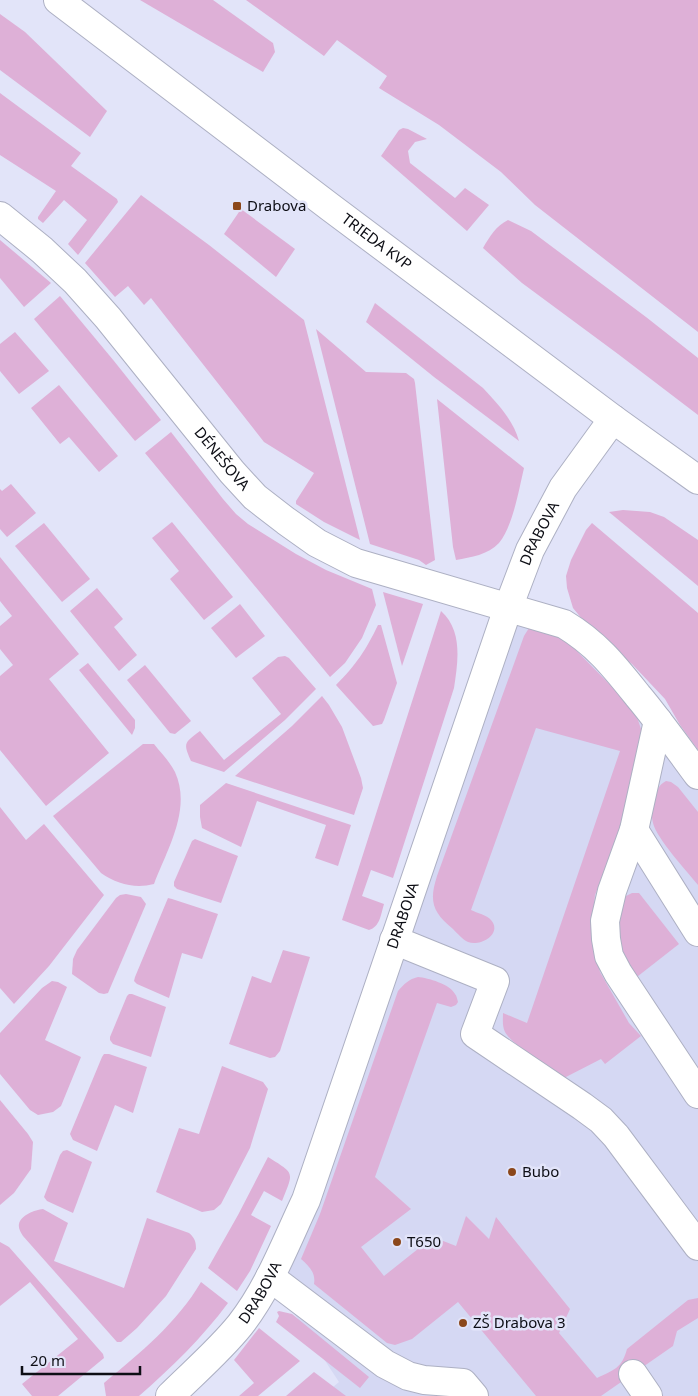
<svg xmlns="http://www.w3.org/2000/svg" width="698" height="1396" font-family="'Noto Sans',sans-serif">
<style>
.built{fill:#d5d8f3}
.green{fill:#deb0d7}
.lines{fill:none;stroke-linecap:round;stroke-linejoin:round}
.minor-casing{stroke:#adb0c3;stroke-width:30}
.minor{stroke:#fff;stroke-width:28}
.poi-dot{fill:#8b471b;stroke:#e2e4f9;stroke-width:2}
.labels{text-anchor:middle;stroke-width:5;stroke-linejoin:round;paint-order:stroke}
.poi-label{font-size:15px;fill:#0d0e15;stroke:#e2e4f9;text-anchor:start}
.street-label{font-size:15px;fill:#0d0e15;stroke:#e2e4f9}
</style>
<rect width="100%" height="100%" fill="#e2e4f9"/>
<path class="built" d="M508,608L564,624L698,775V1396H322L339,1382L270,1277Z"/>
<g class="green">
<path d="M140,0H213L273,43L275,52L263,72Z"/>
<path d="M246,0H698V332L535,205L501,172L439,125L379,88L387,76L337,40L324,56Z"/>
<path d="M0,14L25,32L107,111L90,137L0,70Z"/>
<path d="M0,93L81,153L71,166L117,199L118,202L78,255L68,244L87,220L64,200L43,223L38,219V217L56,191L0,155Z"/>
<path d="M403,128L408,129L427,139L415,142L408,151L410,163L455,198L465,188L489,205L467,231L381,156L399,130Z"/>
<path d="M141,195L209,245L304,320L360,540L324,522L296,504V501L314,473L264,442L151,298L144,305L128,286L115,297L85,263Z"/>
<path d="M241,209L295,249L276,277L224,234Z"/>
<path d="M508,220L531,231L646,317L698,358V415L618,354L522,283L483,248C490,236 496,226 508,220Z"/>
<path d="M0,240L51,283L24,307L0,278Z"/>
<path d="M60,296L114,361L161,420L135,441L34,319Z"/>
<path d="M375,303L483,388C498,404 513,420 519,441L434,377L366,322Z"/>
<path d="M316,329L366,372L406,373L414,379L415,383L435,560L426,565L419,560L370,544Z"/>
<path d="M15,332L49,371L19,394L0,371V344Z"/>
<path d="M59,385L118,456L99,472L69,437L60,444L31,408Z"/>
<path d="M437,399L524,468C519,489 513,526 499,543C488,555 471,557 456,560L453,547Z"/>
<path d="M171,432L223,499L236,514L248,524L296,554L326,570L372,589L376,605L362,638L345,663L330,677L145,453Z"/>
<path d="M11,484L36,513L7,537L0,529V489L2,491Z"/>
<path d="M623,510L650,512L664,517L698,540V586L609,512Z"/>
<path d="M172,522L233,597L204,620L170,579L179,571L152,538Z"/>
<path d="M44,523L90,579L62,602L15,546Z"/>
<path d="M592,523L698,613V750L680,725L665,699L632,664L618,653L582,619L573,608L567,588L566,576L571,560L586,530Z"/>
<path d="M0,557L79,654L49,679L109,753L46,806L0,750V676L13,665L0,649V626L12,616L0,601Z"/>
<path d="M97,588L123,619L114,627L137,655L119,671L70,611Z"/>
<path d="M383,592L423,604L402,666Z"/>
<path d="M240,604L265,636L236,658L211,628Z"/>
<path d="M441,611C463,631 458,661 454,688L393,878L371,870L362,896L384,904C381,914 380,927 369,930L342,920Z"/>
<path d="M378,625H381L397,683L384,720L382,724L373,726L336,685C356,665 366,650 378,625Z"/>
<path d="M529,628L560,634L625,700L638,720L644,738L623,824L595,895L593,917L592,937L600,972L629,1023L641,1036L605,1064L601,1059L564,1078C551,1068 512,1045 505,1032C502,1026 503,1019 503,1013L527,1023L620,751L536,728L471,910C477,913 487,915 491,920C503,934 480,947 468,942C463,940 457,933 453,929C432,912 429,901 437,876L524,636Z"/>
<path d="M285,656L289,658L316,689L285,720L224,772L191,761C183,743 184,743 200,731L224,760L281,714L252,678L278,657Z"/>
<path d="M88,663L135,720V728L132,735L79,670Z"/>
<path d="M145,665L191,721L175,734L170,733L127,680Z"/>
<path d="M322,696L329,705L342,727L361,778L363,788L354,815L235,776L292,726Z"/>
<path d="M143,744H154C161,753 170,762 175,772C192,809 167,850 154,884C135,889 117,884 101,873L53,816Z"/>
<path d="M666,781L671,782L678,787L698,812V885C686,870 657,839 653,823C651,815 652,808 654,800C656,792 658,785 666,781Z"/>
<path d="M226,783L351,825L338,866L315,858L326,825L257,801L241,847L202,828L200,817V805Z"/>
<path d="M0,807L26,840L44,824L104,895L49,966L14,1004L0,988Z"/>
<path d="M195,839L238,856L221,903L177,889L174,886V882L192,841Z"/>
<path d="M632,893H639L679,944L633,980L618,945L617,935L620,910L624,897Z"/>
<path d="M126,894L141,897L146,904L108,993L104,994L99,993L72,974L73,959L77,950L116,898L120,895Z"/>
<path d="M168,898L172,899L218,914L202,959L182,953L169,998L137,984L134,981L135,977Z"/>
<path d="M283,950L310,957L280,1051L275,1057L270,1058L229,1044L252,976L271,983Z"/>
<path d="M418,977C428,978 450,984 455,994C457,996 457,999 458,1002L456,1005L451,1007L437,1003L375,1177L411,1209L361,1247L384,1276L433,1237L456,1246L466,1216L489,1239L496,1217L570,1309L559,1333L597,1378C614,1370 622,1368 627,1349L688,1300L698,1298V1318L677,1331L673,1346L601,1396H536L458,1302L412,1339L395,1345L387,1343L314,1284C316,1273 309,1266 301,1259L320,1214L398,991C404,984 409,979 418,977Z"/>
<path d="M52,981L58,982L67,987L45,1040L81,1057L61,1106L53,1112L38,1115L30,1110L0,1074V1033L42,988Z"/>
<path d="M129,994H132L166,1007L151,1057L113,1044L110,1040V1037L127,996Z"/>
<path d="M104,1054H109L147,1067L133,1113L115,1105L97,1151L73,1140L70,1134L102,1057Z"/>
<path d="M222,1066L263,1082L268,1089L250,1148L221,1204L214,1210L202,1212L156,1192L179,1128L199,1134Z"/>
<path d="M0,1100L28,1134L33,1142L31,1169L14,1193L0,1205Z"/>
<path d="M67,1150L92,1162L73,1213L47,1201L44,1197L60,1155L63,1151Z"/>
<path d="M268,1157C295,1174 294,1171 282,1201L264,1191L251,1215L271,1226L250,1271L237,1291L208,1268L238,1215Z"/>
<path d="M43,1209L68,1223L54,1261L124,1288L147,1218L189,1233C195,1238 196,1242 196,1249L166,1296L137,1328L121,1342H117L23,1236C21,1233 18,1228 19,1224C21,1215 35,1210 43,1209Z"/>
<path d="M0,1242L9,1247L103,1354L104,1358L58,1396H32L22,1384L78,1339L30,1282L0,1306Z"/>
<path d="M201,1282L228,1303C202,1338 171,1368 139,1396H106L104,1383C140,1353 177,1323 201,1282Z"/>
<path d="M279,1311L292,1314L369,1377L360,1388L276,1322L279,1316L277,1312Z"/>
<path d="M259,1328L300,1361L258,1396H239L254,1383L234,1360Z"/>
<path d="M314,1372L346,1396H286Z"/>
</g>
<g class="lines">
<g class="minor-casing">
<g id="minor">
<path id="s1" d="M58,0L330,207L613,419L698,480"/>
<path id="s2" d="M0,216L42,250L75,281L108,318L232,472L255,497L286,521L317,543L356,563L564,624C597,644 614,666 638,696C659,721 678,748 698,775"/>
<path d="M658,721L634,830L612,891L605,921L606,939L609,956L618,973L698,1094"/>
<path d="M634,830L698,932"/>
<path d="M394,940L495,981L475,1034L582,1106L601,1120L616,1136L698,1246"/>
<path d="M270,1277L385,1364L408,1376L424,1380L463,1383L474,1396"/>
<path d="M633,1374L648,1396"/>
<path id="s3" d="M170,1396C193,1373 219,1351 240,1325C269,1288 286,1242 306,1200L508,608L530,550L563,488L613,419"/>
</g>
</g>
<use href="#minor" class="minor"/>
</g>
<g class="poi-dot">
<rect x="232" y="201" width="10" height="10" rx="2.5"/>
<circle cx="512" cy="1172" r="5"/>
<circle cx="397" cy="1242" r="5"/>
<circle cx="463" cy="1323" r="5"/>
</g>
<g class="labels">
<g class="poi-label">
<text x="247" y="211">Drabova</text>
<text x="522" y="1177">Bubo</text>
<text x="407" y="1247">T650</text>
<text x="473" y="1328">ZŠ Drabova 3</text>
</g>
<g class="street-label">
<text dy="5" stroke="none"><textPath href="#s1" startOffset="400">TRIEDA KVP</textPath></text>
<text dy="5" stroke="none"><textPath href="#s2" startOffset="330">DÉNEŠOVA</textPath></text>
<text dy="5" stroke="none"><textPath href="#s3" startOffset="948">DRABOVA</textPath></text>
<text dy="5" stroke="none"><textPath href="#s3" startOffset="542">DRABOVA</textPath></text>
<text dy="5" stroke="none"><textPath href="#s3" startOffset="138">DRABOVA</textPath></text>
</g>
</g>
<path d="M22 1366v8h118v-8" fill="none" stroke="#0d0e15" stroke-width="2.5"/>
<text x="30" y="1366" font-size="15" fill="#0d0e15" stroke="#e2e4f9" stroke-width="4" paint-order="stroke">20 m</text>
</svg>
